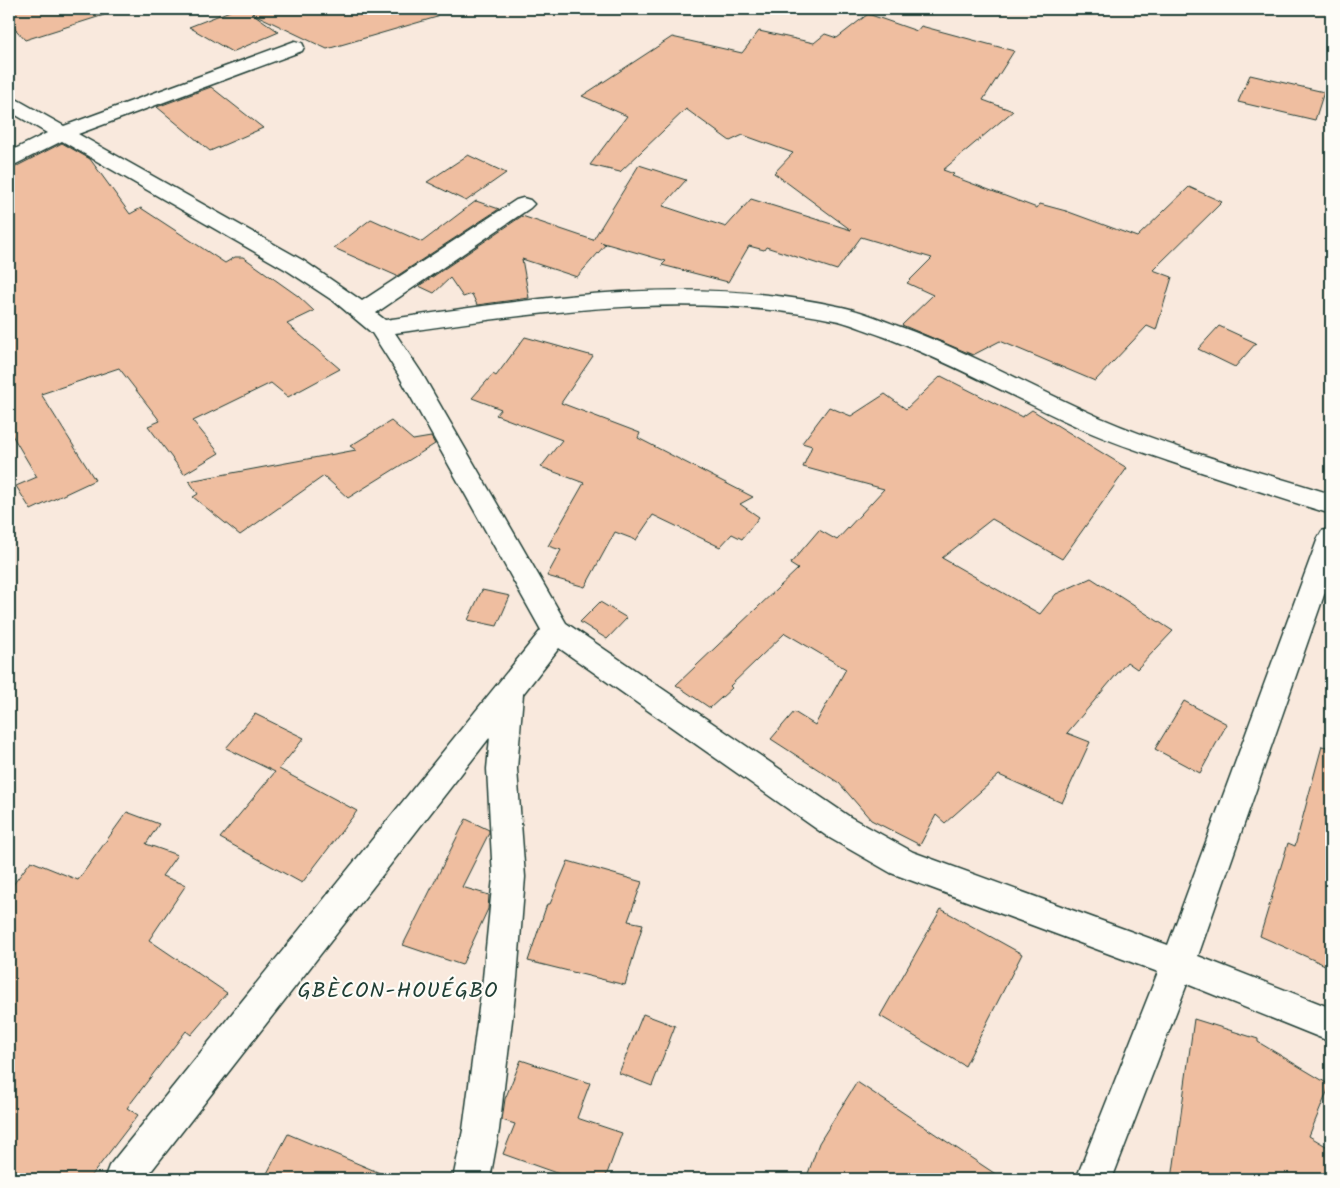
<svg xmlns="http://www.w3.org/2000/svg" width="1340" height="1188" font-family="Kalam,sans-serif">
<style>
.building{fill:#efbea0;stroke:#1f3d34}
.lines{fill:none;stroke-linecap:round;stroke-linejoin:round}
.minor-casing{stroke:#1f3d34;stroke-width:3}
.minor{fill:#fdfcf7;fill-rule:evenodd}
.labels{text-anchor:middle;stroke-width:4.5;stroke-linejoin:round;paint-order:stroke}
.near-quarter-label{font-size:22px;letter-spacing:1px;fill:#1f3d34;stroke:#fdfcf7}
</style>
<rect width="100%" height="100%" fill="#f9e9dd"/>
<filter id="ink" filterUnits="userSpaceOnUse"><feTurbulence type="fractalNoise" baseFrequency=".02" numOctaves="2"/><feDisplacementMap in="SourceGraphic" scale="10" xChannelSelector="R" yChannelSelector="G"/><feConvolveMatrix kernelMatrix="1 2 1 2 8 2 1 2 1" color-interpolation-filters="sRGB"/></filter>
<g filter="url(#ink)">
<g class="building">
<path d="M9,9H103L104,15L25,40L9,22Z"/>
<path d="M235,9H436L437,17L327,49L252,13L279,32L232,52L189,27Z"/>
<path d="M868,14L917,31L921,26L1014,51L983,100L1013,111L943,170L954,174L952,176L1037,208L1040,204L1066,211L1137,237L1189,187L1222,202L1153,270L1172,277L1156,330L1147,326L1095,381L1000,341L973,355L902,325L933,295L907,283L932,258L861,237L837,270L766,247L764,250L749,246L728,282L662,265L666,261L600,242L606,244L577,277L522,259L529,298L477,305L472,294L463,297L450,278L434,293L419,286L522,216L593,240L639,165L686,180L663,206L726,227L751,199L851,230L774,173L793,153L743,135L730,141L686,109L620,172L590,165L627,116L582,96L672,37L742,53L759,31L814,43L825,34L837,38Z"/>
<path d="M1250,75L1324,92L1315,120L1238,102Z"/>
<path d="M211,87L263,128L210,151L157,107Z"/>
<path d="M62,143L90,159L130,214L141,208L225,263L235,257H243L298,296L314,311L287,324L340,369L288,397L271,383L193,421L219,453L184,474L148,426L160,421L119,368L41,394L95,480L31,510L16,486L37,477L9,430V168L17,166Z"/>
<path d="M468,155L506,173L466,201L427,182Z"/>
<path d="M476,201L499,209L397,276L334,248L371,219L422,242Z"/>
<path d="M1219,326L1256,343L1235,367L1198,349Z"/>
<path d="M525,337L593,356L561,403L640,433L638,438L753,497L740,504L759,517L742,539L732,534L720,547L653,515L636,540L615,532L585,587L547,576L561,550L548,546L584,483L541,467L562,440L496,415L501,409L472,398L493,374L496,376Z"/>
<path d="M941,376L1022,417L1032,410L1127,468L1062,559L992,519L942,558L1040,614L1056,594L1091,578L1173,631L1137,669L1127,662L1067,733L1090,742L1062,803L999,775L945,823L936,815L920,845L871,820L839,783L771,739L794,712L815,725L846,669L785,633L730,686L732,688L710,708L676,685L798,569L790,564L819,530L837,540L884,489L803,467L812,446L802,443L829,407L851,416L885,394L906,409Z"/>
<path d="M391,421L413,440L431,437L435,444L348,498L324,476L240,535L193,497L198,494L189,481L356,450L350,446Z"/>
<path d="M482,590L510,596L497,626L468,620Z"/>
<path d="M600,602L627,618L607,639L580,622Z"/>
<path d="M1184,701L1227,724L1200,773L1155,749Z"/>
<path d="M255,714L304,738L279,769L357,811L302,883L220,838L275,772L226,748Z"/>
<path d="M1322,746L1331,748V941L1325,965L1260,936L1288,843L1295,846Z"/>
<path d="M127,812L159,824L146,844L177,855L162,876L186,885L149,940L227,993L191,1035L186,1031L127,1108L138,1115L89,1179H9V890L31,861L78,880Z"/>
<path d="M466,819L489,830V833L462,887L489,895L488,909L462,965L403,945Z"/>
<path d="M568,861L642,882L628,921L643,924L625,985L528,961L547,904H550Z"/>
<path d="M941,909L1022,954L965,1066L880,1016Z"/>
<path d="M643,1014L675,1026L652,1086L619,1073Z"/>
<path d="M1194,1019L1258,1039V1042L1330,1085L1309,1136L1331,1149V1179H1172Z"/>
<path d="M521,1060L590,1083L577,1118L622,1133L605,1179H556L559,1174L503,1154L515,1124L502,1120L505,1099Z"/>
<path d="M857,1082L1003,1179H806L819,1143Z"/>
<path d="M288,1134L394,1179H264Z"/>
</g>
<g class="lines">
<g class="minor-casing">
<path id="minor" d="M295,41L302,43L304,47L302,51L78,134L304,261L362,301L516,200L523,198L530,200L534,204L530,208L376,313L385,320C535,298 691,273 842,307C861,311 880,319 898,326C968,351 1033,388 1101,418C1175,450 1255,470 1331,494V514C1276,497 1222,479 1168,461C1139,451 1108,441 1080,428C1015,398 952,363 885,337C870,332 854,325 839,321C692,289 542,312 395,333L421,372L566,623L850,817L913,852L1168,945L1318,538L1322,531L1331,528V575L1198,956L1331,1008V1042L1187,984L1112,1179H1076L1158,972L891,873L828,837L559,648L523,694L517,769L525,877L517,978L499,1130L490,1179H453L463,1130L483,978L493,877L487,769L490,737L145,1179H104L109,1166L541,630L398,374L372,333L335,302L288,271L62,141L16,164L9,166V152L47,133L9,111V97L16,99L64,126Z"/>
</g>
<use href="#minor" class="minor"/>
</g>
</g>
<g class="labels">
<g class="near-quarter-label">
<text x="398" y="997">GBÈCON-HOUÉGBO</text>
</g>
</g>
<rect width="1340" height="1188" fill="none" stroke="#fdfcf7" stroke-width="30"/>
<rect x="15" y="15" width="1310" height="1158" fill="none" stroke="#1f3d34" stroke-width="2" filter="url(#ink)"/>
</svg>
